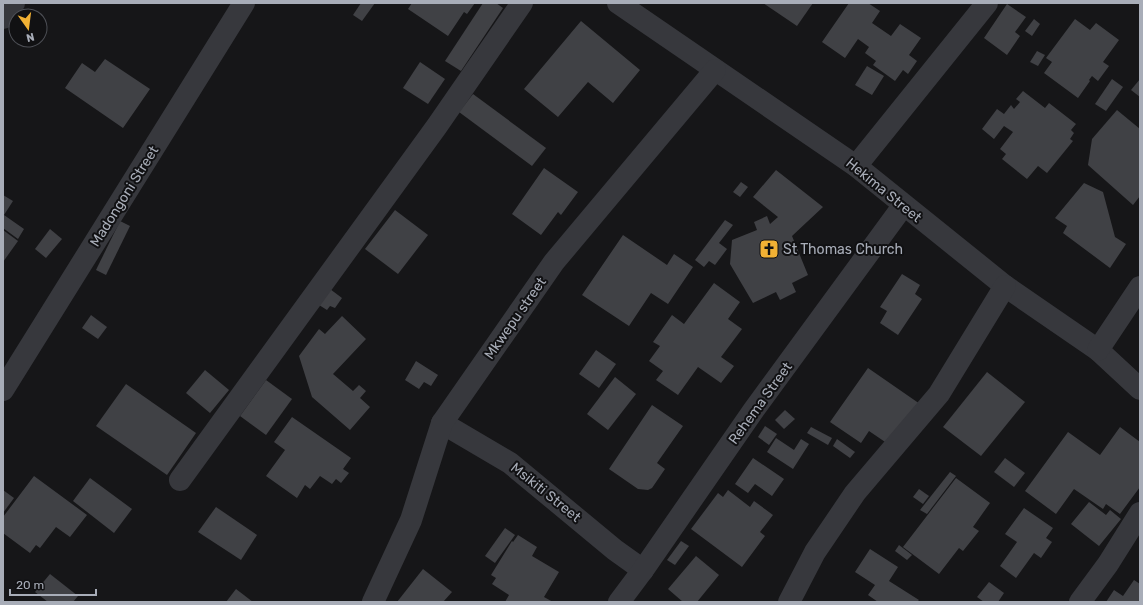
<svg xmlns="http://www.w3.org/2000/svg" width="1143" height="605" font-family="Rubik,sans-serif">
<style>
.building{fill:#404145}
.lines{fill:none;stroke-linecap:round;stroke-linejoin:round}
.minor{stroke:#37383d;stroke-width:22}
.labels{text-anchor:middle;stroke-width:4;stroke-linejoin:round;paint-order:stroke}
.street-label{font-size:14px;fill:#a8adb8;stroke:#111113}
.poi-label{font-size:14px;fill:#a8adb8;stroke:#111113;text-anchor:start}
</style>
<rect width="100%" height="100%" fill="#161618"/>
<g class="building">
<path d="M361,3H375L362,21L353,15Z"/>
<path d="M412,3H475L467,14L464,12L448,36L408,9Z"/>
<path d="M483,3H496L503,8L461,71L445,61Z"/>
<path d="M763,3H813L797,26Z"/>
<path d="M849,3H868L880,11L872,23L891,36L900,24L921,38L909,55L917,61L908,74L903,70L895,81L873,65L876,61L865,53L869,47L858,39L845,58L822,42Z"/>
<path d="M1007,4L1026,17L1015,32L1020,36L1007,55L984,38Z"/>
<path d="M1034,19L1040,24L1032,36L1025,31Z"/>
<path d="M1075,19L1090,30L1096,23L1119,40L1103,62L1109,66L1098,81L1092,76L1089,80L1090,81L1078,98L1044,73L1052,62L1046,58Z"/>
<path d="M581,21L640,70L613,103L588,82L558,117L524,89Z"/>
<path d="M1037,51L1045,55L1038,66L1030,62Z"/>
<path d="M105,59L150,89L123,128L65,88L82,63L95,72Z"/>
<path d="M420,62L445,79L428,104L403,88Z"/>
<path d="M867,66L884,76L872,95L855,85Z"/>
<path d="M1112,79L1123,87L1106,111L1095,104Z"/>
<path d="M1140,79V97L1131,90Z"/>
<path d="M1023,91L1045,108L1049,103L1076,124L1071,130L1074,133L1070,139L1073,141L1047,173L1038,166L1027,179L1002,159L1006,154L1000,149L1013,132L1004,126L994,139L982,129L997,109L1004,114L1011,105L1014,109L1020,102L1016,99Z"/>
<path d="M473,94L546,148L532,166L459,112Z"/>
<path d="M1117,110L1140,129V196L1133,205L1088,165L1092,139Z"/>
<path d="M544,168L578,192L561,215L558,212L541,235L512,214Z"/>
<path d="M776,170L823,207L792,236L808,275L792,283L796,292L780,300L776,292L753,303L730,264L732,240L757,230L754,222L767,216L770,224L778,217L753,197Z"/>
<path d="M741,182L748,187L740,197L733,192Z"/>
<path d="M1084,183L1103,192L1115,237L1126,244L1110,268L1063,233L1067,226L1055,218Z"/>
<path d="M3,195L13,201L4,215L24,229L18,239L3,228Z"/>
<path d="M395,210L428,235L398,274L365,249Z"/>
<path d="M725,220L733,225L719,243L727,249L715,265L709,261L704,267L695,260Z"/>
<path d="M120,221L130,226L106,275L96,270Z"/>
<path d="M50,229L62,239L46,258L35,249Z"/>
<path d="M3,230L18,241L3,262Z"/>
<path d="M623,235L667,265L674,254L693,267L668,304L651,293L629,326L582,295Z"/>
<path d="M902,274L920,285L915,294L922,299L898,335L880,323L887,311L880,307Z"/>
<path d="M714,283L740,302L728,319L742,329L721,357L734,366L721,383L698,367L678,395L656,380L663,371L649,361L660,346L653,342L672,315L684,324Z"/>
<path d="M330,289L342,298L335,308L330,306L327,310L319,305Z"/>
<path d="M91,315L107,327L98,339L82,328Z"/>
<path d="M342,316L366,339L333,374L353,391L359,385L366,391L360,398L370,407L350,430L312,397L299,356L319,329L325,334Z"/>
<path d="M596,350L616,364L599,388L579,374Z"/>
<path d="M416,361L438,375L431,386L424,382L419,389L405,380Z"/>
<path d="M868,368L920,404L891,446L869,431L861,443L830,422Z"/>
<path d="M205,370L229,390L210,413L186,393Z"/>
<path d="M987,372L1025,402L981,456L943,427Z"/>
<path d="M615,377L636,394L608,430L587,414Z"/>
<path d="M266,380L292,399L266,435L240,416Z"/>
<path d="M126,384L196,433L167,475L96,426Z"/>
<path d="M652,405L683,426L657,463L665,469L652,488L648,490L638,489L609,469Z"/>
<path d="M785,410L795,419L784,429L775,420Z"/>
<path d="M292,417L351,458L343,469L349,473L341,483L336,479L332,484L320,476L310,489L305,485L297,498L266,476L285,450L274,442Z"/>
<path d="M765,426L777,434L769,445L758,437Z"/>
<path d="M811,427L832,438L828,445L807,433Z"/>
<path d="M1120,427L1140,442V487L1120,514L1106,504L1103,509L1074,489L1056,514L1025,491L1068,432L1100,455Z"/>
<path d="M776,438L794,450L801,439L809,444L793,469L767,452Z"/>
<path d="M837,439L855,452L850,458L833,446Z"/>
<path d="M753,458L784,479L772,496L755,484L748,493L735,484Z"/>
<path d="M1005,458L1025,473L1014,487L994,472Z"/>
<path d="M950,472L956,476L927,514L920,510Z"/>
<path d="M34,476L87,515L70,537L56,527L40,548L36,545L30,553L3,533V517Z"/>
<path d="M90,478L132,509L114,533L73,501Z"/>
<path d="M956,478L990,503L973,527L979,531L963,551L959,548L939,574L903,547Z"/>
<path d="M919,489L929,496L923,504L913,497Z"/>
<path d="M3,490L14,498L3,513Z"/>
<path d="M728,490L750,507L754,501L773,515L760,532L765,536L742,567L691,529L718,493L723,497Z"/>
<path d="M1089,502L1106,515L1110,510L1121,519L1099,546L1071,524Z"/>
<path d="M216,507L257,535L241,560L198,532Z"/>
<path d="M1024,508L1053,528L1046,538L1052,542L1041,558L1034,553L1016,578L1000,566L1017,542L1005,534Z"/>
<path d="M505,528L515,535L495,563L485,556Z"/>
<path d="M518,535L537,547L532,556L559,572L544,597L553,602H505L509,595L492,584L496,578L491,575L512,541L513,542Z"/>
<path d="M681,541L689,546L675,565L667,560Z"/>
<path d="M899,545L912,555L907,560L895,551Z"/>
<path d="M870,549L898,567L889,581L919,600L917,602H878L868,595L875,585L855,572Z"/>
<path d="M696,556L719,575L697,602H683L668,589Z"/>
<path d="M423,569L452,592L443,602H397Z"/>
<path d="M50,574L78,596L73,602H48L35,592Z"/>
<path d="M1134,580L1140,584V602H1106L1114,590L1123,596Z"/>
<path d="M989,582L1004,593L998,602H984L977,597Z"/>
<path d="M236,589L253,602H226Z"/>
</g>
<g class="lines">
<g class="minor">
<path d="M618,3L856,166L1005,286L1098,350L1140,389"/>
<path d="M3,18L14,3"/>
<path d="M856,166L987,3"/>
<path d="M1098,350L1140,287"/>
<path d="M3,390L244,3"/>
<path d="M442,423L510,463L615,550L643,570"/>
<path d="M180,480L437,126L522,3"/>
<path d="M373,602L411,520L442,423L554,262L715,70"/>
<path d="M619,602L643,570L753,411L903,206"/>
<path d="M789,602L815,552L855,493L939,394L1005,286"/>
<path d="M1080,602L1108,564L1140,513"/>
</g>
</g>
<defs>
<g id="church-square" transform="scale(1)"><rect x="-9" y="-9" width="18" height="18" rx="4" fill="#f2b134" stroke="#111113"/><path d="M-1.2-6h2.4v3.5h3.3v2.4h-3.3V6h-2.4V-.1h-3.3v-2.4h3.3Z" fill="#111"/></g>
</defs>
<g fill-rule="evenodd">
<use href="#church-square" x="769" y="249"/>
</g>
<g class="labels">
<g class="street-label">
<text transform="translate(884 190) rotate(39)" y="5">Hekima Street</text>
<text transform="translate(124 196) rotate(-58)" y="5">Madongoni Street</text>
<text transform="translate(515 318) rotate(-55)" y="5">Mkwepu street</text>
<text transform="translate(760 403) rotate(-54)" y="5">Rehema Street</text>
<text transform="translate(546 492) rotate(39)" y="5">Msikiti Street</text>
</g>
<g class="poi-label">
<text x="783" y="254">St Thomas Church</text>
</g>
</g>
<rect width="1143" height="605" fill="none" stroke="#a8adb8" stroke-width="8"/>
<g transform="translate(28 28) rotate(166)"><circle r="19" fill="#111113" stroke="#4d4f55"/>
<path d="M0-3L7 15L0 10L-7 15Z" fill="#f2b134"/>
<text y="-6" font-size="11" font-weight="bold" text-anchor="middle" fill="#a8adb8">N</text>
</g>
<path d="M10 589v6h86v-6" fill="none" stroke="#a8adb8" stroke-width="2"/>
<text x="16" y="589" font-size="12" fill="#a8adb8" stroke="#111113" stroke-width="3" paint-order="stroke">20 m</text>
</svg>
